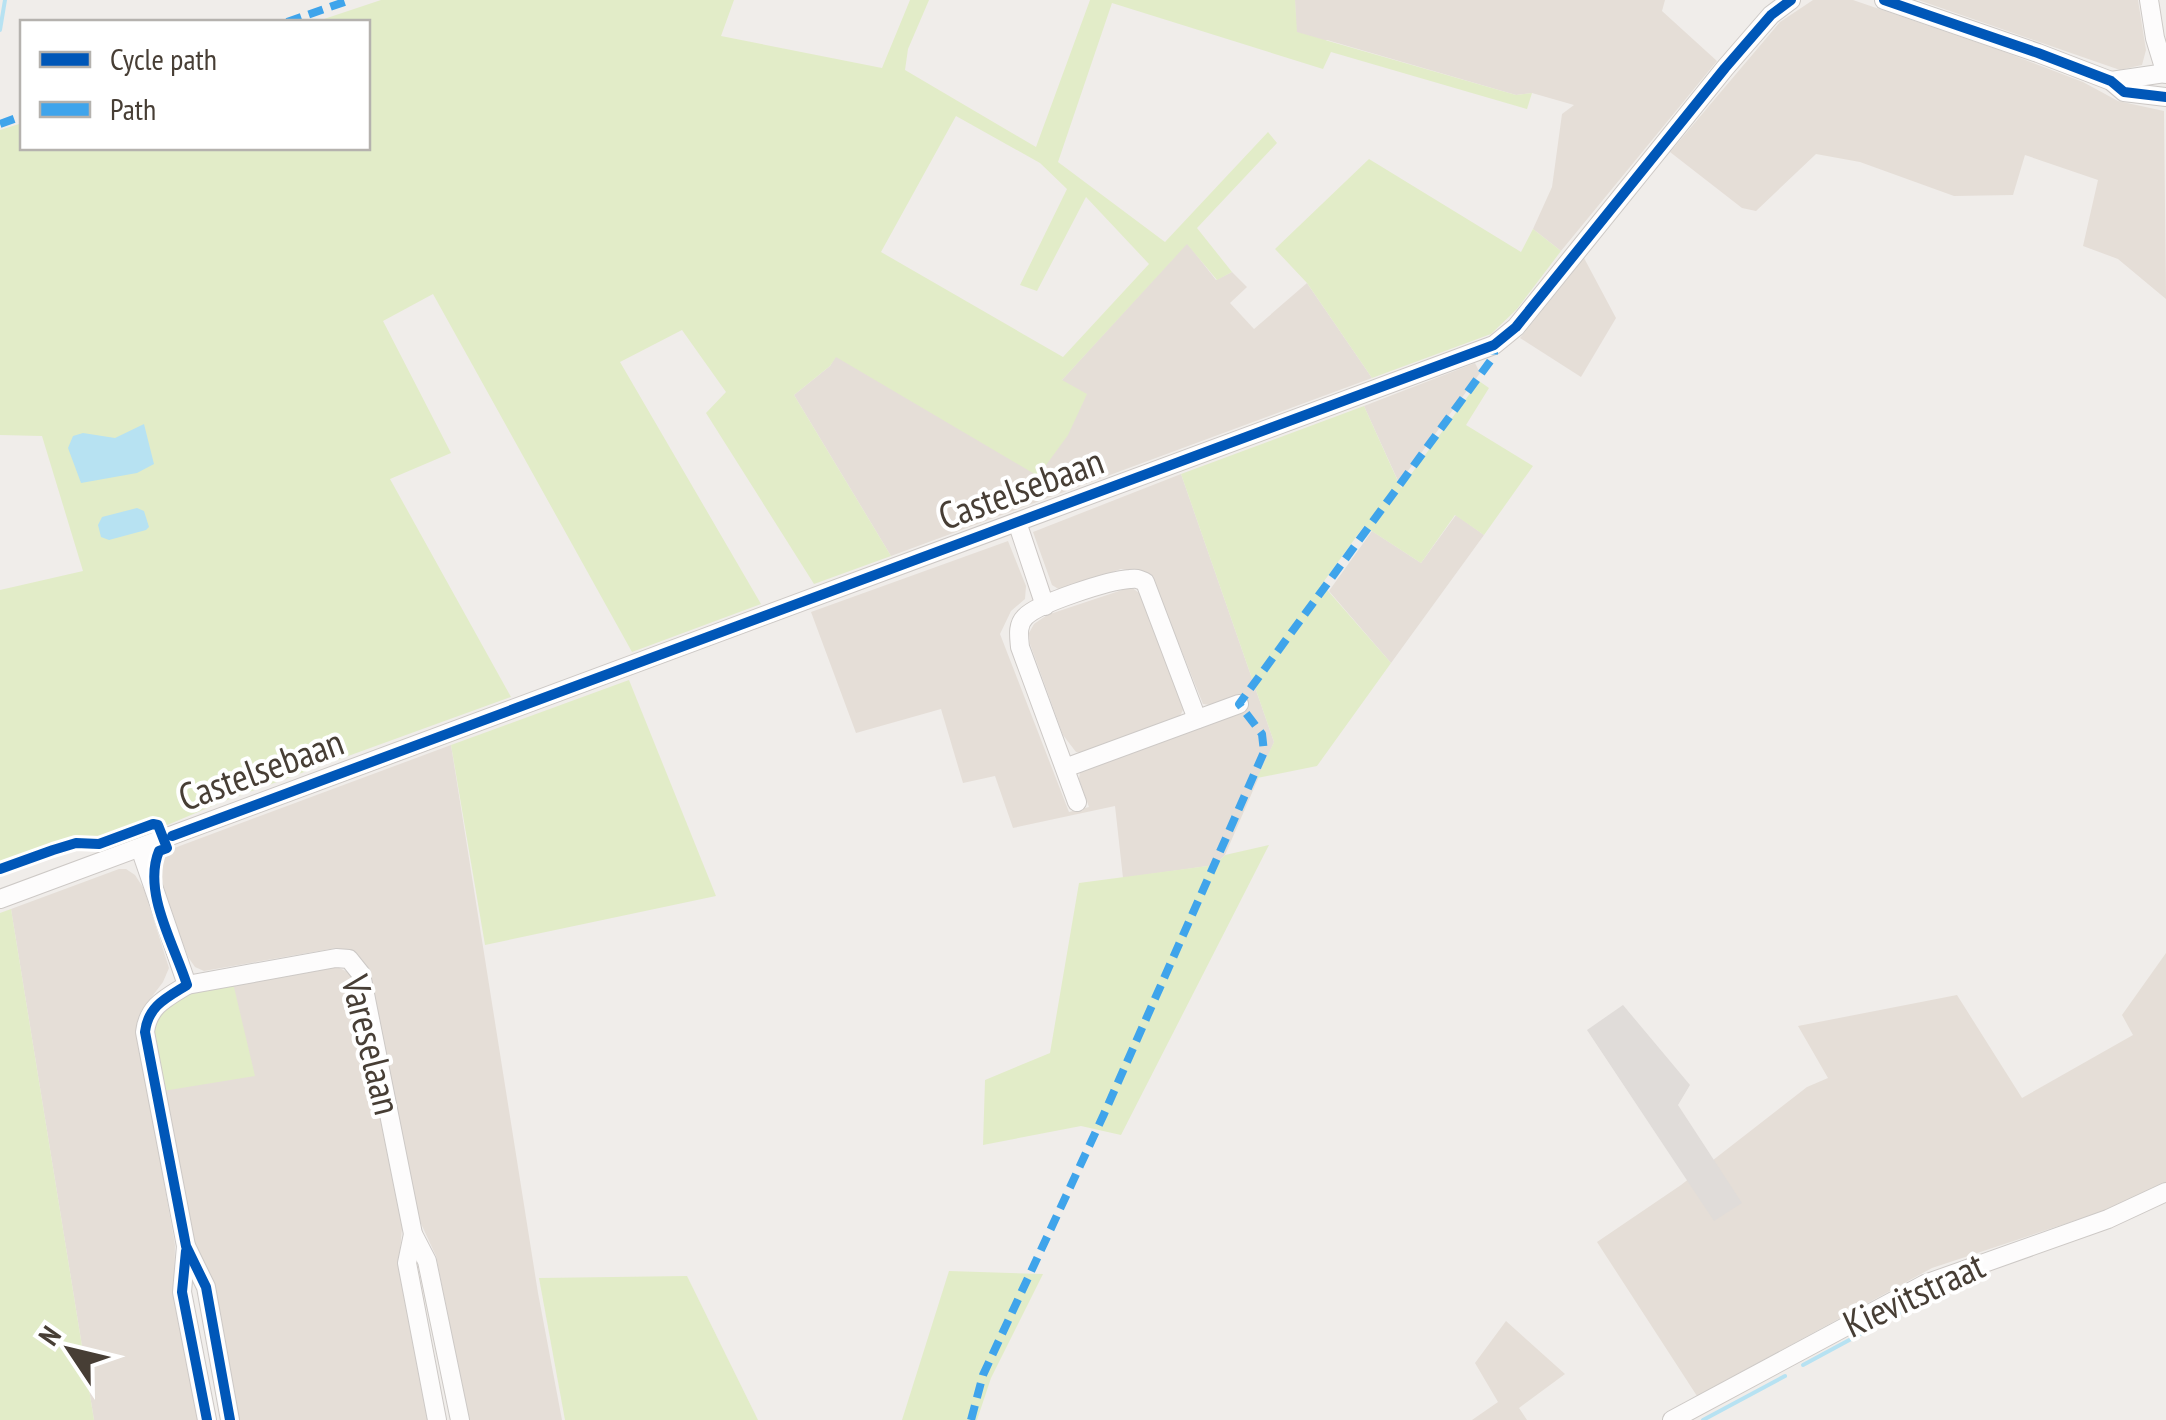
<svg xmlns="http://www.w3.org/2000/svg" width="2166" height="1420" font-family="'PT Sans Narrow',sans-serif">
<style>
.residential{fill:#e5ded7}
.green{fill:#e2ecc8;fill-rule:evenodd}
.parking{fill:#e0dcd9}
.water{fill:#b7e2f2}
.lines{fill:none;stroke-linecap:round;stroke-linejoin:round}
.stream{stroke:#b7e2f2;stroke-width:4}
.minor-casing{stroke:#cdc9c6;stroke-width:20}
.minor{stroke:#fdfcfc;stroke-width:18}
.quiet{stroke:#3fa4eb;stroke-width:8;stroke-dasharray:15 8;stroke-linecap:butt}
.cycleway-casing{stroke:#fff;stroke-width:16}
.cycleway{stroke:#0057b8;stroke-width:10}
.labels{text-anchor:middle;stroke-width:8;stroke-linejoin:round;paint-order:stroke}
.street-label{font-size:38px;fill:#473e35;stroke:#fff}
</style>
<rect width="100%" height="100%" fill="#f0edea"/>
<g class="residential">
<path d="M1295,0H1665L1662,11L1717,61L1561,251L1533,229L1552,187L1562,114L1574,105L1532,93L1516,95L1327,40L1321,42L1296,32Z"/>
<path d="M1813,0H1853L2002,51L2083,82L2118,101L2164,111L2166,299L2118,259L2083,246L2098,180L2025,155L2013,195L1954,196L1860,162L1816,154L1756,211L1742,208L1670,152L1780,22Z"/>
<path d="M1918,0H2138L2146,50L2142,65L2120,70Z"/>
<path d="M1187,243L1216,280L1232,272L1247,287L1230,303L1254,329L1307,283L1372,378L891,556L794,395L830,366L836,356L1087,395L1061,381Z"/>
<path d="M1584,258L1616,318L1581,377L1520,338Z"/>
<path d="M1475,363L1480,373L1399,483L1364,406Z"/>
<path d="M1181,474L1274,742L1225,855L1215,865L1123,878L1115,806L1013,828L995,776L963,783L941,709L856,733L811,612L1008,541L1026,586L1025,599L1011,611L1000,634L1069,812L1089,807L1079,779L1080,772L1245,711L1238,696L1210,705L1203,704L1153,580L1146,573L1121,569L1060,590L1052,585L1033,532Z"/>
<path d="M1456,515L1484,535L1391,663L1329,591L1372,531L1421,563Z"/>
<path d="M1131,587L1146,598L1184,708L1179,718L1085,754L1076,752L1063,735L1030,644L1029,633L1034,624L1047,615Z"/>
<path d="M451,745L538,1293L562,1420H469L436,1256L417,1215L369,969L355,953L336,948L204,971L195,967L188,957L160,884V858L169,850Z"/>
<path d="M119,869H126L135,875L144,889L169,968L163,982L141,1011L137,1030L175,1245L174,1296L198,1420H94L11,909Z"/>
<path d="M2166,953V1183L2125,1204L1932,1268L1697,1396L1597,1242L1681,1185L1807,1087L1828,1078L1798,1026L1957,995L2022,1098L2133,1035L2122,1015Z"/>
<path d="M333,965L354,975L403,1217L399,1263L429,1420H239L212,1286L191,1241L165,1096L157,1013L181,994Z"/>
<path d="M1506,1321L1565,1374L1519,1408L1527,1420H1472L1498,1402L1475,1363Z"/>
</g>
<g class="green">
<path d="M381,0H734L721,36L882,68L910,0H929L908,49L905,70L1036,147L1090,0H1295L1297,32L1516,95L1532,93L1527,109L1331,52L1323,69L1112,3L1058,162L1165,242L1268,132L1277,143L1197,228L1232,272L1217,280L1187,244L1062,380L1087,394L1068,435L1038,476L836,357L830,366L794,395L891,556L814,584L706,413L726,392L682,330L620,362L761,604L632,652L433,294L383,321L451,453L390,479L511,697L224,801L165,826L156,820L100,837L65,840L0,865V590L83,571L42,436L0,435V130L22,123V148H368V22H315ZM956,116L1040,163L1067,189L1020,285L1037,291L1086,197L1149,264L1063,357L881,252Z"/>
<path d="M1369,159L1521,252L1533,229L1561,251L1517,309L1491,334L1372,378L1307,283L1275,249Z"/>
<path d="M1479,381L1489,388L1466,425L1533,466L1484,535L1455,515L1421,563L1364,526L1322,584L1391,663L1317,766L1257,778L1274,742L1181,474L1364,406L1401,488Z"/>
<path d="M629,680L716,896L485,945L451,745Z"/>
<path d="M1269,845L1121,1135L1081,1126L983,1145L985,1080L1050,1053L1079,883L1215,865L1225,855Z"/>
<path d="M11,909L94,1420H0V913Z"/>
<path d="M233,983L255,1076L163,1091C160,1072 151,1046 153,1027C157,995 209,989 233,983Z"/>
<path d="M949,1271L1043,1274L991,1378L977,1420H902Z"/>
<path d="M687,1276L758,1420H565L539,1278Z"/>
</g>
<path class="parking" d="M1623,1005L1690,1085L1678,1105L1742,1203L1714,1221L1587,1030Z"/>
<g class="water">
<path d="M144,424L154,464L137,473L81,483L68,448L73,436L83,433L115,438Z"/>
<path d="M137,508L144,511L149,527L146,530L109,540L101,537L98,525L102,517Z"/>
</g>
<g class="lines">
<g class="stream">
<path d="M0,30L5,0"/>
<path d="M1803,1365L1927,1298"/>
<path d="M1703,1420L1785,1376"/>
</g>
<g class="minor-casing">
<g id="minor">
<path d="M1884,0L2038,53L2111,81L2124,92L2166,97"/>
<path d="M2149,0L2155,38L2166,74"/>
<path d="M2111,81L2166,73"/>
<path d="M1017,522L1045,606"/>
<path d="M1065,768L1239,704"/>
<path d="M1077,802L1020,647C1019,636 1017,625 1025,617C1038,603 1110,580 1130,579C1137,578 1138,579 1145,582L1197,719"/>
<path d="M140,848L187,985C166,998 148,1006 145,1032L186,1246L206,1287L230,1420"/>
<path d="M0,899L1494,345L1516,327L1725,68L1771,15L1791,0"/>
<path d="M187,985L336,958L349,959L361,974L413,1234L427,1261L460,1420"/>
<path d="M413,1234L407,1263L437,1420"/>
<path d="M186,1246L182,1292L207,1420"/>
<path d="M1672,1420L1925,1284L2108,1219L2166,1192"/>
</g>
</g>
<use href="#minor" class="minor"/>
<g class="quiet">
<path d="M287,22L350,0"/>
<path d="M0,124L22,116"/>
<path d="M971,1420L983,1375L1104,1114L1264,752L1262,734L1239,704L1494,356V345"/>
</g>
<g class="cycleway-casing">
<g id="cycleway">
<path d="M1884,0L2038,53L2111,81L2124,92L2166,97"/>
<path d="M172,836L1494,345L1516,327L1725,68L1771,15L1791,0"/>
<path d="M0,869L53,850L76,843L99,844L153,824L158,825L167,848L159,851C142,892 175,946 187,985C166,998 148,1006 145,1032L186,1246L206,1287L230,1420"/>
<path d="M186,1251L182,1292L207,1420"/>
</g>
</g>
<use href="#cycleway" class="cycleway"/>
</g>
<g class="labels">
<g class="street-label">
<text transform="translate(1021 489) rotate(-20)" y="13">Castelsebaan</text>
<text transform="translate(261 770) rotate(-20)" y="13">Castelsebaan</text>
<text transform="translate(371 1045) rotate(76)" y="13">Vareselaan</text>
<text transform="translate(1914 1295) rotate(-25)" y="13">Kievitstraat</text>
</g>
</g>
<rect x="20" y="20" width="350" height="130" fill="#ffffff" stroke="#b5b2ae" stroke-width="2.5"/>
<rect x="40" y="52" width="50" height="15" fill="#0057b8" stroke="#b5b2ae" stroke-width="2.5"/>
<text x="110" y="70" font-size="30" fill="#473e35">Cycle path</text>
<rect x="40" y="102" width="50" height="15" fill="#3fa4eb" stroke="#b5b2ae" stroke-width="2.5"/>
<text x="110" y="120" font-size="30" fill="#473e35">Path</text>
<g transform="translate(70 1350) rotate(305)" stroke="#ffffff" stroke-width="8" paint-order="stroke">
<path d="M0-8L18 38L0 25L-18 38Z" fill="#473e35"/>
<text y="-15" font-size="28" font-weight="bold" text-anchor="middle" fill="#473e35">N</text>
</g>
</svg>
